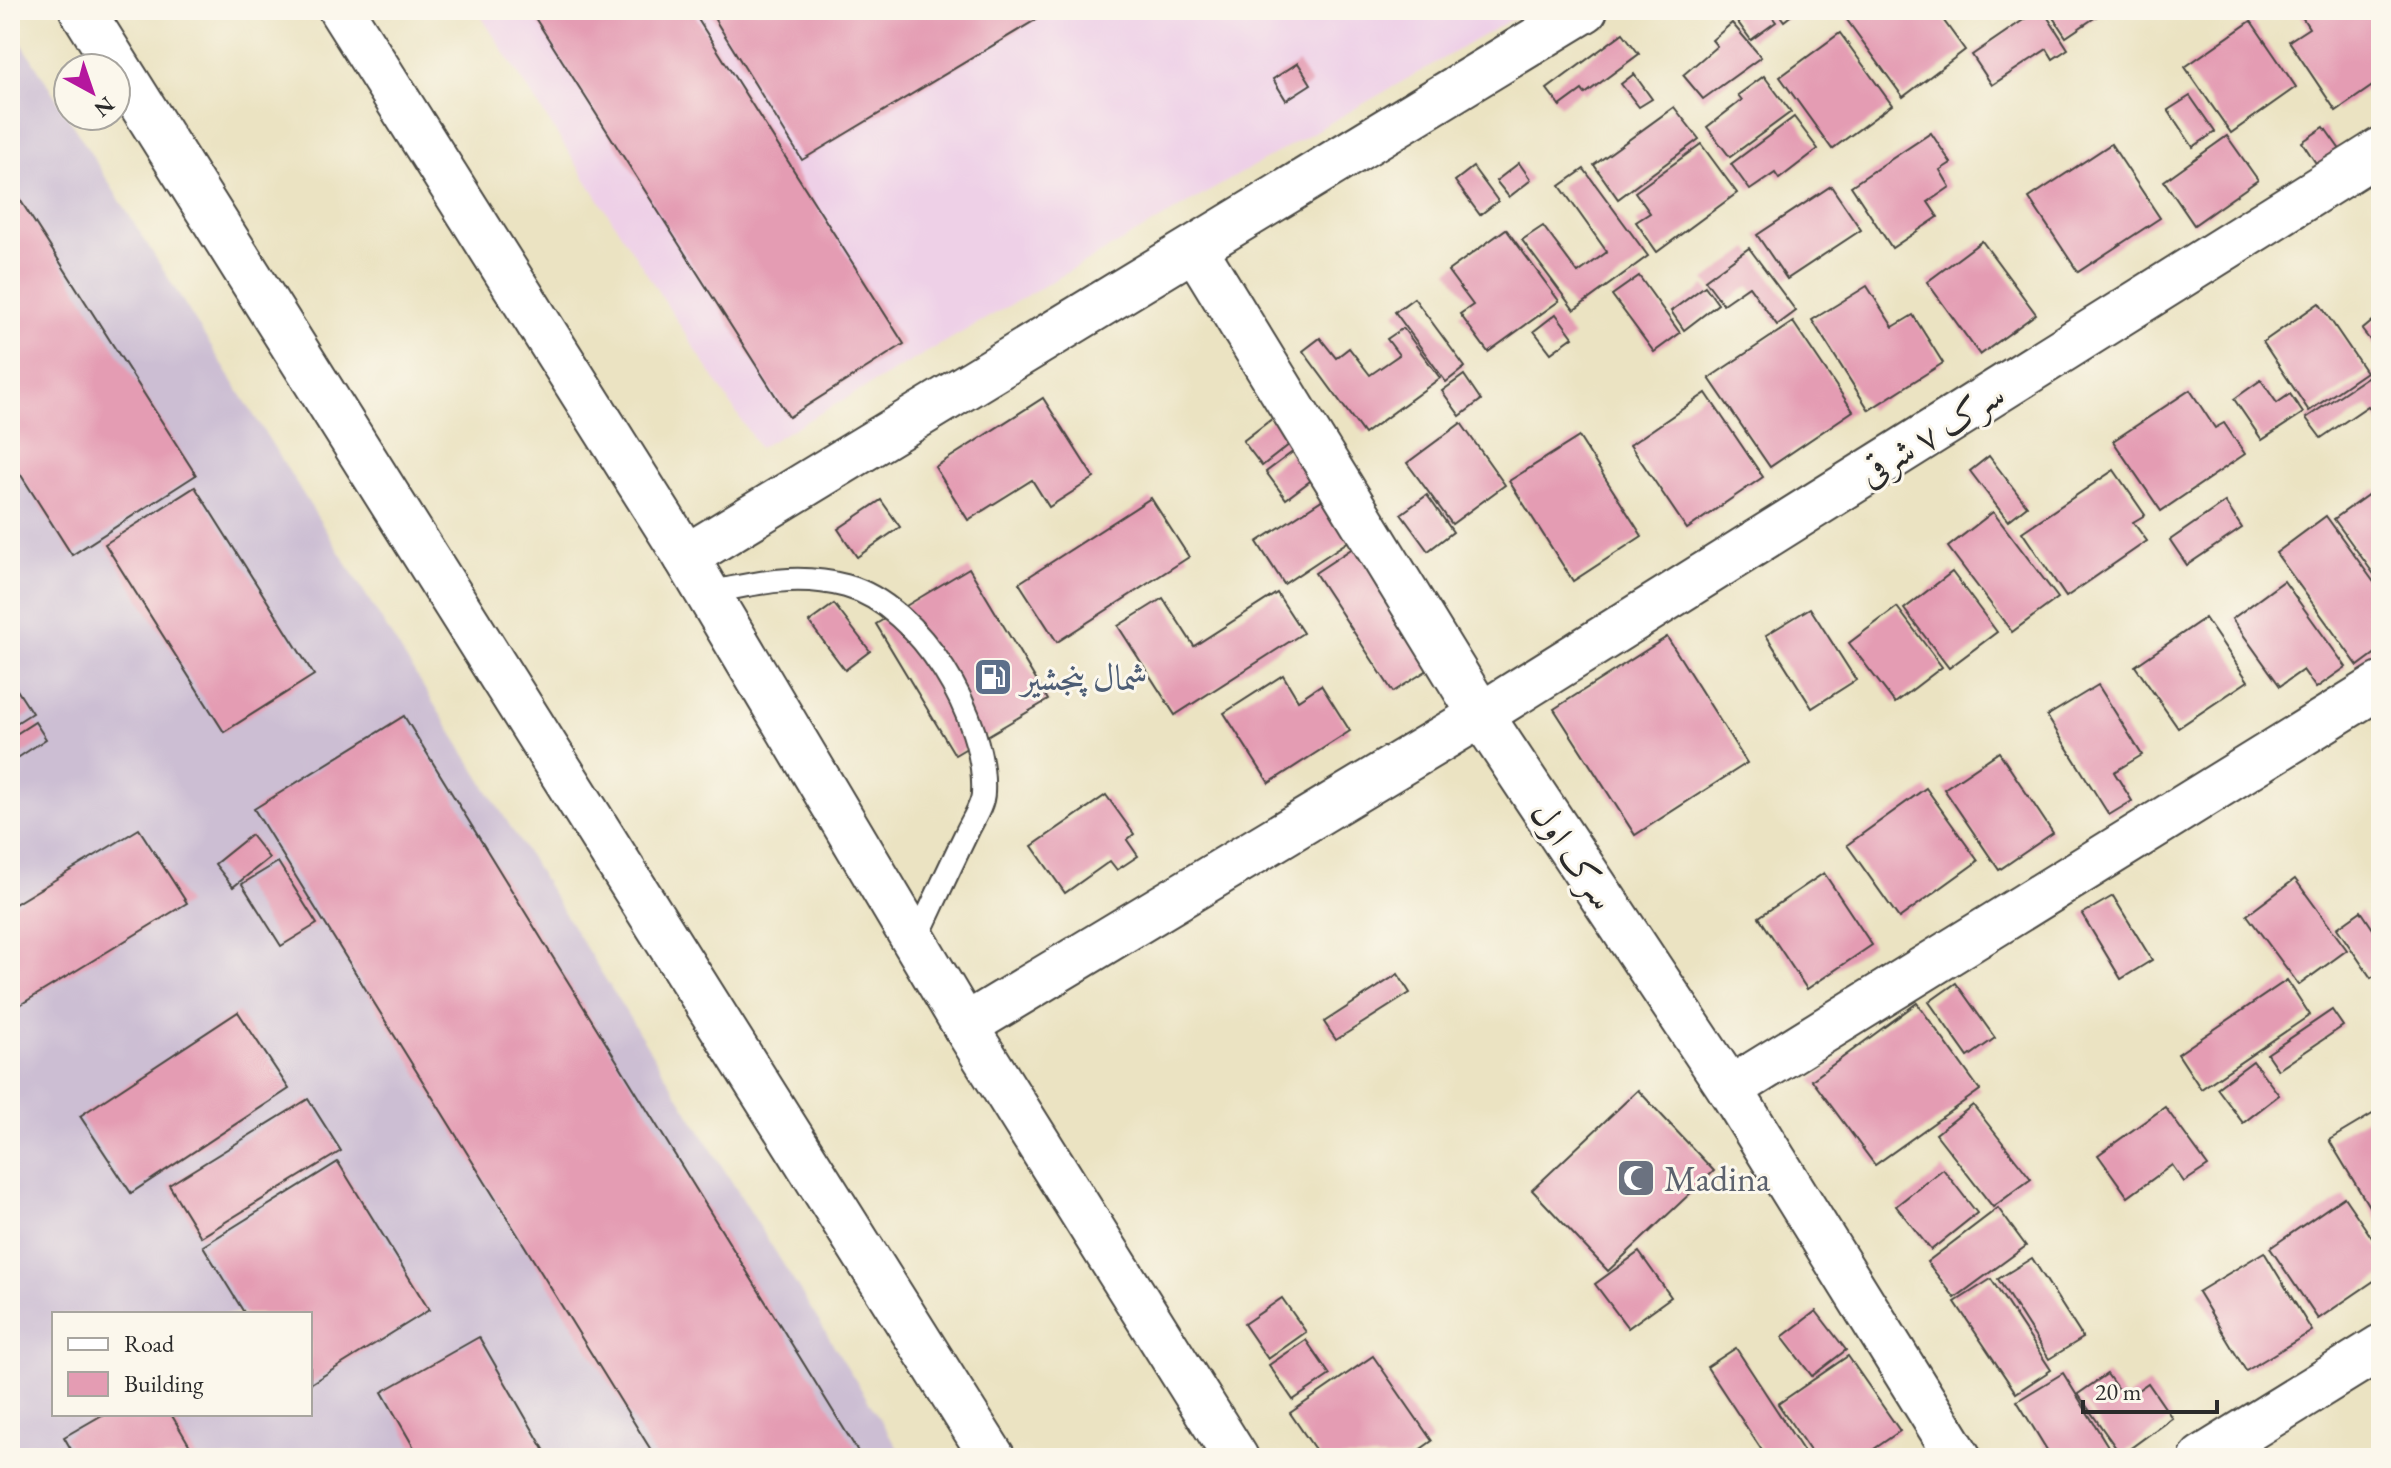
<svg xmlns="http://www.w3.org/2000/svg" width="2391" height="1468" font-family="'EB Garamond',Amiri,serif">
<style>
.built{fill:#eed0e7}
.industrial{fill:#ccbed3;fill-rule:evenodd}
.building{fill:#e49cb3}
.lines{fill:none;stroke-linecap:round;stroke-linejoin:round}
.service-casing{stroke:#484742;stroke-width:26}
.minor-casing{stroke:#484742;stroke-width:48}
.primary-casing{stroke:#484742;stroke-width:48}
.service{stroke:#fff;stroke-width:22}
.minor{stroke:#fff;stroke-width:44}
.primary{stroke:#fff;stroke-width:44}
.labels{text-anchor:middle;stroke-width:6;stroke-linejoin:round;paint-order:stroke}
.street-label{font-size:36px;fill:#2b2b2b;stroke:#fbf7ec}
.service-label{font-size:36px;fill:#4e5e75;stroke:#fbf7ec;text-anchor:start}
.worship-label{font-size:36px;fill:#5b616d;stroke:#fbf7ec;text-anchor:start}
</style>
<rect width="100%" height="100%" fill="#fbf7ec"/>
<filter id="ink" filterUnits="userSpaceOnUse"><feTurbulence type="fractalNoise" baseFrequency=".0125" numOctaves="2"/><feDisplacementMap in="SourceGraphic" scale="16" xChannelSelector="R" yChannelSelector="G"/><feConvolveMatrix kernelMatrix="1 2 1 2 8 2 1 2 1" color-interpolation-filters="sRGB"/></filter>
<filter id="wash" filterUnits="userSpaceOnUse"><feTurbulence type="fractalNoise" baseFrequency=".006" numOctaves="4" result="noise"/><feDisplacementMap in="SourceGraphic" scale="32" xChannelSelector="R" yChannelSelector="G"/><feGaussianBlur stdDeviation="1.8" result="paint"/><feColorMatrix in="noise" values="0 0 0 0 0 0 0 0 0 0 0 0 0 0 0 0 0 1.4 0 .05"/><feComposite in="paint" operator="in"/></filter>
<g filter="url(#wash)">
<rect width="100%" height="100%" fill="#ebe3c2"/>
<path class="built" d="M477,10H1528L759,448Z"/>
<path class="industrial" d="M10,24L904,1458H10ZM54,1314H310V1414H54Z"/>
<g id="blocks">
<g class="building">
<path d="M530,10H692L904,344L789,417Z"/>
<path d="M709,10H1052L802,160Z"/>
<path d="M1729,10H1767L1776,22L1751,40Z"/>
<path d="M1776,10H1798L1784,21Z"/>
<path d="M1861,10H1936L1965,50L1903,97L1847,20Z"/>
<path d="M2038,10H2043L2068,49L2053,59L2047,49L1992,85L1972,55Z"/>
<path d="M2048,10H2106L2066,37Z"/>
<path d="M2302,10H2381V80L2336,111L2289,41L2309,28L2299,12Z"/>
<path d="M2251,21L2296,87L2231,133L2185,67Z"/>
<path d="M1732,23L1761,57L1703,99L1683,75L1717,46L1712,40Z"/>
<path d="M1623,33L1639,54L1585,94L1582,90L1560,106L1547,89Z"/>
<path d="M1840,33L1892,105L1832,149L1780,77Z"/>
<path d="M1298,63L1311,84L1286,100L1273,79Z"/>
<path d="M1634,74L1652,99L1639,107L1621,84Z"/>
<path d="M1764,76L1791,112L1730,157L1707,127L1742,100L1738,95Z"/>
<path d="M2190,96L2215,132L2193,147L2168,110Z"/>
<path d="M1674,107L1699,139L1618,199L1594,165Z"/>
<path d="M1794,117L1818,149L1779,179L1775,173L1750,190L1731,164Z"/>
<path d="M2324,127L2348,161L2325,177L2302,142Z"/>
<path d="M1931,133L1951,163L1940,170L1950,187L1928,202L1938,217L1892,248L1851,186Z"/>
<path d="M2227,136L2258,180L2194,225L2164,181Z"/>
<path d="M1701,144L1737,193L1657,252L1636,222L1650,213L1635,192Z"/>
<path d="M2111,144L2160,218L2078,272L2029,198Z"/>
<path d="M1519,163L1531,180L1509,197L1496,181Z"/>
<path d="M1473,167L1498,201L1480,215L1455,181Z"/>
<path d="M1584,169L1648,256L1574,310L1522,240L1543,226L1578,273L1607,252L1560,186Z"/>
<path d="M10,184L196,475L72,555L10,458Z"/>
<path d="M1831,186L1861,230L1787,279L1757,235Z"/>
<path d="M1506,229L1559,301L1488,352L1460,314L1473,305L1448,271Z"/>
<path d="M1982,241L2036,314L1980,355L1927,282Z"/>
<path d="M1749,248L1796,311L1777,325L1749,286L1723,304L1705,280Z"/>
<path d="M1639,276L1680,333L1654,352L1612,295Z"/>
<path d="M1705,286L1718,304L1684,330L1671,311Z"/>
<path d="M1867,286L1893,327L1913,315L1943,363L1869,410L1812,320Z"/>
<path d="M1414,298L1465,367L1446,382L1395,312Z"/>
<path d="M2319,303L2366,372L2309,411L2263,342Z"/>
<path d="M1556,314L1573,337L1551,353L1534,331Z"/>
<path d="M2381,314V354L2362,330Z"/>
<path d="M1793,322L1853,411L1770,467L1709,378Z"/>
<path d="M1403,328L1440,378L1364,434L1303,351L1320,338L1336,358L1349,348L1370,375L1399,355L1387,339Z"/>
<path d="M2379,369L2381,425L2368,406L2321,438L2306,418Z"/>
<path d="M1464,375L1481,400L1460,416L1442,391Z"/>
<path d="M2261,380L2277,403L2290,394L2303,413L2262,440L2234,399Z"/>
<path d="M2190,390L2215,428L2224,423L2245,454L2161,511L2113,441Z"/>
<path d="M1706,393L1763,477L1687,529L1630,445Z"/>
<path d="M1043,398L1094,478L1049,507L1032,480L968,520L935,467Z"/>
<path d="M1277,415L1295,440L1262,466L1243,441Z"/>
<path d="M1461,423L1505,485L1452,524L1407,463Z"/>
<path d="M1579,437L1642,536L1573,581L1509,481Z"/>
<path d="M1298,448L1318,475L1286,499L1266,472Z"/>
<path d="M1989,456L2027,506L2008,521L1970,471Z"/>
<path d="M2114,470L2145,515L2133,522L2147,541L2066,597L2022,532Z"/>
<path d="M195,487L314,675L224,732L105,544Z"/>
<path d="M2376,489L2381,496V584L2334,519Z"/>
<path d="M1427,495L1453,532L1428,551L1401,514Z"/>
<path d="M1328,496L1355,537L1284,584L1257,542Z"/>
<path d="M1151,498L1189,557L1057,642L1019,583Z"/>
<path d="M881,500L900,527L857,557L838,529Z"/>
<path d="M2225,502L2242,528L2187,565L2170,540Z"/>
<path d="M1993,512L2058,598L2012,632L1948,547Z"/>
<path d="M2326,516L2381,592V649L2358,666L2276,553Z"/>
<path d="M1356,546L1434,666L1393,692L1315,573Z"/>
<path d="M969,568L1048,700L955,755L876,624Z"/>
<path d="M1952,572L1997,632L1949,668L1904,609Z"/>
<path d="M2284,581L2346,667L2316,688L2303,670L2280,686L2232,619Z"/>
<path d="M1277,593L1303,633L1175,715L1118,626L1163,598L1194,646Z"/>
<path d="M834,604L870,651L845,670L809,622Z"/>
<path d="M1897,607L1942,667L1895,703L1849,643Z"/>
<path d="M1810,608L1856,680L1812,708L1766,635Z"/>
<path d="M2205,618L2248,681L2178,728L2135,666Z"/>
<path d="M1667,637L1747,763L1635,835L1554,709Z"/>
<path d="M1283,675L1298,700L1321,685L1350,731L1269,783L1224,713Z"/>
<path d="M10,679L32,713L10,727Z"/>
<path d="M2098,685L2142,755L2114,772L2132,801L2109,815L2047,716Z"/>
<path d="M404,716L862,1458H656L254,809Z"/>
<path d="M35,722L46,739L10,763V738Z"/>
<path d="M1999,752L2053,833L1999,870L1944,789Z"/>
<path d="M1926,788L1978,861L1899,918L1847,845Z"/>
<path d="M1106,795L1134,834L1127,840L1138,856L1117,870L1110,861L1065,893L1032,846Z"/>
<path d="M139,829L187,903L10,1011V907Z"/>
<path d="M251,835L269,858L233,887L215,864Z"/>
<path d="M278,862L317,924L281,946L242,884Z"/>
<path d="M1824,873L1872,945L1807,989L1759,917Z"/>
<path d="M2295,879L2347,950L2299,985L2247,915Z"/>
<path d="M2113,896L2152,960L2121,979L2082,914Z"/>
<path d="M2361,911L2381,941V971L2371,978L2337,928Z"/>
<path d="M1398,974L1410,993L1336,1040L1324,1022Z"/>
<path d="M2287,980L2310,1015L2201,1089L2178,1054Z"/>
<path d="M1956,983L1995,1038L1968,1057L1929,1002Z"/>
<path d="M1917,1003L1980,1090L1875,1165L1812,1080Z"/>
<path d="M2332,1010L2343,1026L2278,1070L2267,1054Z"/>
<path d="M238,1012L289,1089L131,1193L80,1116Z"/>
<path d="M2253,1061L2279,1095L2243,1123L2217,1088Z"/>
<path d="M1638,1090L1714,1171L1608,1271L1532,1190Z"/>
<path d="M308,1099L341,1151L201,1237L169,1185Z"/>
<path d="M1973,1105L2031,1179L1993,1207L1936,1134Z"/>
<path d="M2165,1107L2208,1166L2184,1182L2172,1165L2128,1197L2098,1155Z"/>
<path d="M2381,1109V1222L2379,1223L2329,1140Z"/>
<path d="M338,1162L429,1310L310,1384V1314H245L203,1246Z"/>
<path d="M1943,1169L1977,1213L1931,1250L1896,1206Z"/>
<path d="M2344,1197L2381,1251V1276L2318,1319L2270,1248Z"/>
<path d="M1998,1208L2026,1246L1955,1298L1927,1262Z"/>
<path d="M1639,1252L1671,1297L1628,1328L1595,1284Z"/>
<path d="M2264,1252L2312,1331L2246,1371L2198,1292Z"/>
<path d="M2032,1258L2083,1338L2049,1359L1998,1279Z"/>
<path d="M1991,1279L2051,1370L2016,1393L1955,1302Z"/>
<path d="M1282,1298L1306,1332L1268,1359L1244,1324Z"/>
<path d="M1816,1311L1846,1350L1812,1376L1782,1337Z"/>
<path d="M479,1337L549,1458H420L382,1392Z"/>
<path d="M1306,1340L1330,1375L1293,1400L1269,1365Z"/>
<path d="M1736,1348L1808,1458H1767L1707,1367Z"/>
<path d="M1373,1356L1432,1441L1408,1458H1321L1290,1413Z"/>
<path d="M1848,1356L1900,1431L1861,1458H1815L1778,1404Z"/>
<path d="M2063,1373L2114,1456L2111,1458H2052L2017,1401Z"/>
<path d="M2107,1374L2125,1399L2148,1383L2172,1418L2121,1455L2078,1394Z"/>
<path d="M104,1414H171L197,1458H76L64,1437Z"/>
</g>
</g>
</g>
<g filter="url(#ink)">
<use href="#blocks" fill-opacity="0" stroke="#484742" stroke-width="2"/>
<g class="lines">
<g class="service-casing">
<path id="service" d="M708,593C755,583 798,573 846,586C920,606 987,719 983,793C983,805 972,821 967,832C949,869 932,906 915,942"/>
</g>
<g class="minor-casing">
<g id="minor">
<path d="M1195,249L1481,715L1730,1089L1959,1458"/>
<path d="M686,557L1585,10"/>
<path d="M965,1026L1481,715L2381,150"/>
<path d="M1730,1089L2381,685"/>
<path d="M2202,1458L2381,1347"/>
</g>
</g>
<g class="primary-casing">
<g id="primary">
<path d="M82,10L993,1458"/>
<path d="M341,10L686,557L965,1026L1236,1458"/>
</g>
</g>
<use href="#service" class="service"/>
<use href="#minor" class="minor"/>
<use href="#primary" class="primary"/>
</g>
</g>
<defs>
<g id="fuel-square" transform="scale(2)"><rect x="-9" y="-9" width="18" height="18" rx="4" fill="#5c6f8a" stroke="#fbf7ec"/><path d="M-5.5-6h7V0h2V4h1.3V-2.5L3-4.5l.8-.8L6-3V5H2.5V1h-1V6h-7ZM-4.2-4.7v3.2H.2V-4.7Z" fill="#fff"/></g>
<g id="mosque-square" transform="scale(2)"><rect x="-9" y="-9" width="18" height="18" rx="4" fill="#6b7280" stroke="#fbf7ec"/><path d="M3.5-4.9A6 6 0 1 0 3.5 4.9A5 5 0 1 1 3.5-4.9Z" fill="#fff"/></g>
</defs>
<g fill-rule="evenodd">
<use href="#fuel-square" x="993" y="677"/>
<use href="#mosque-square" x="1636" y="1178"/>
</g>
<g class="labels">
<g class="street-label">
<text transform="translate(1931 433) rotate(-32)" y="13">سرک ۷ شرقی</text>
<text transform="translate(1574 855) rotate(56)" y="13">سرک‌ اول</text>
</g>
<g class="service-label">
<text x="1021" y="690">شمال پنجشیر</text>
</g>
<g class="worship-label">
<text x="1664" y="1191">Madina</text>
</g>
</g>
<rect width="2391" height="1468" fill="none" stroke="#fbf7ec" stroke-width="40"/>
<rect x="52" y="1312" width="260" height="104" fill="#fbf7ec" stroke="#a8a59f" stroke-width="2"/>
<rect x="68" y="1338" width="40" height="12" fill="#ffffff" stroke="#a8a59f" stroke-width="2"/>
<text x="124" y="1352" font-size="24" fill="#2b2b2b">Road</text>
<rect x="68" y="1372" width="40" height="24" fill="#e49cb3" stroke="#a8a59f" stroke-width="2"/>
<text x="124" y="1392" font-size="24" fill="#2b2b2b">Building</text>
<g transform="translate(92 92) rotate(140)"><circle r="38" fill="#fbf7ec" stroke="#a8a59f" stroke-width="2"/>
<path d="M0-6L14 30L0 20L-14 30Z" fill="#b5179e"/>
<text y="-12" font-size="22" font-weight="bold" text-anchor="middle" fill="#2b2b2b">N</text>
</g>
<path d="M2083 1400v12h134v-12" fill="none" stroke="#2b2b2b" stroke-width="4"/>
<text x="2095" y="1400" font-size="24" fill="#2b2b2b" stroke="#fbf7ec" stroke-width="6" paint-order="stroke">20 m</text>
</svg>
